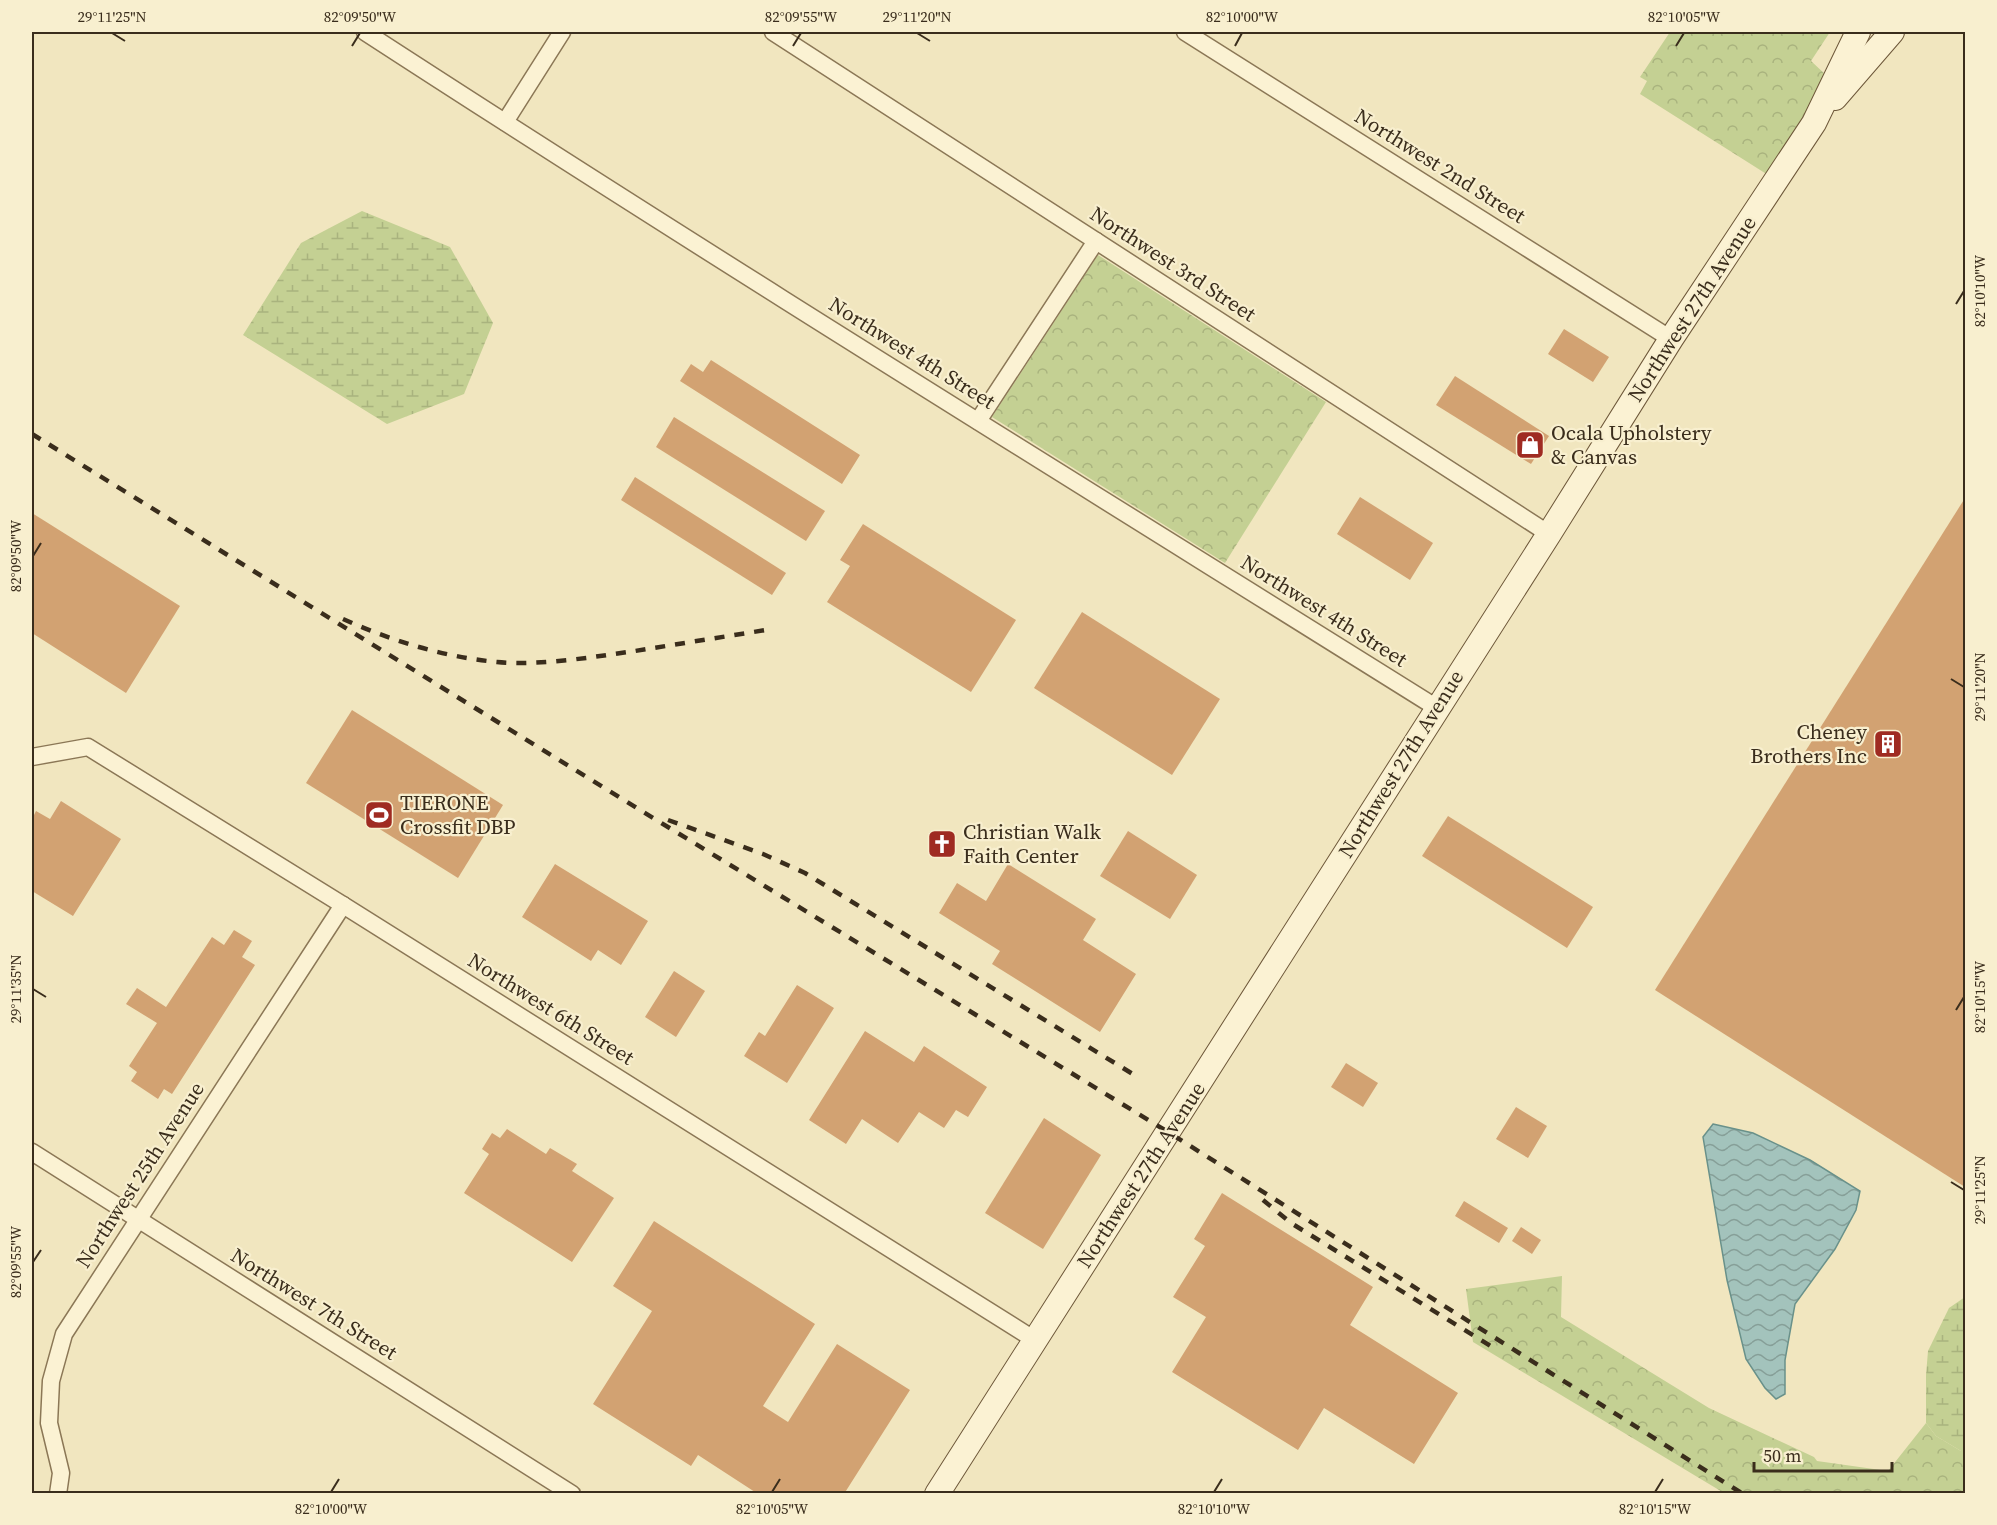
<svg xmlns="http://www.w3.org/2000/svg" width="1997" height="1525" font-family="'Source Serif 4',serif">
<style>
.forest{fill:url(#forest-crowns)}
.wetland{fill:url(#wetland-marsh)}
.water{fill:url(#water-waves);stroke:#69918a;stroke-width:1.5}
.building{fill:#d2a272}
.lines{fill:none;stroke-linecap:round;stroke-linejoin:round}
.street-casing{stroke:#8b7756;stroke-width:19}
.secondary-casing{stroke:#6d5739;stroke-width:26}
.street{stroke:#fbf2d3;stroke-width:16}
.secondary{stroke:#fbf2d3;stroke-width:24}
.rail{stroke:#3a2d1c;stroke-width:4.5;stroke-dasharray:10 10;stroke-linecap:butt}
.ticks{fill:none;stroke:#3a2d1c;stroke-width:2}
.labels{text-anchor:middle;stroke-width:4.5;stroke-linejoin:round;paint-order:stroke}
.street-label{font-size:21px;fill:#3a2d1c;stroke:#f8efcf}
.poi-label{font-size:21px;fill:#3a2d1c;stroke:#f8efcf;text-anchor:start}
.neatline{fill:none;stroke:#3a2d1c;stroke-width:2}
.ticks-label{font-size:15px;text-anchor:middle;fill:#3a2d1c}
</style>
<defs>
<pattern id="forest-crowns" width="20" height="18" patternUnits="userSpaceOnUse" patternTransform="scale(1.5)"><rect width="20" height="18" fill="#c4d093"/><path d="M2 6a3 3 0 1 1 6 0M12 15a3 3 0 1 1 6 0" fill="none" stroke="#a9b37e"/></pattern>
<pattern id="wetland-marsh" width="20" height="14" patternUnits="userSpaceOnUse" patternTransform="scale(1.5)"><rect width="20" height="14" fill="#c4d093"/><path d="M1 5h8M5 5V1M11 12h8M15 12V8" fill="none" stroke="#a9b37e"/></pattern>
<pattern id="water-waves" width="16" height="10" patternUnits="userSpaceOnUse" patternTransform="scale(1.5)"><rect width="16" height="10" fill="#a3c3bc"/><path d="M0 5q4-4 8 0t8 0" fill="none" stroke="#869f98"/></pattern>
</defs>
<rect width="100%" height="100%" fill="#f1e6bf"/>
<g class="forest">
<path d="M1670,32H1830L1811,61L1826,75L1806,118L1768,175L1640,94L1647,81L1640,77Z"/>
<path d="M1098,255L1326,402L1225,563L992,417Z"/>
<path d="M1562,1276L1561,1317L1709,1408L1814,1457L1817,1461L1888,1471L1926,1423L1936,1436L1961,1451H1965V1493H1724L1473,1342L1466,1289Z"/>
</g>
<g class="wetland">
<path d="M362,211L450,247L493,323L464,394L387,424L243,335L301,243Z"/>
<path d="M1965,1297L1966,1451H1961L1936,1436L1926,1423V1375L1928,1351L1949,1308Z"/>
</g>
<path class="water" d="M1713,1124L1753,1133L1810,1160L1860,1191L1856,1210L1835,1249L1795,1304L1785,1360V1394L1776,1399L1765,1388L1746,1359L1727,1280L1703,1137Z"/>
<g class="building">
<path d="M1564,329L1609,357L1593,382L1548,354Z"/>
<path d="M711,360L860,455L842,484L680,381L691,364L703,372Z"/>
<path d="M1455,376L1549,436L1531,464L1436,405Z"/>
<path d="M674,417L825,511L806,541L656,447Z"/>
<path d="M635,477L786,573L772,595L621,500Z"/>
<path d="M1360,497L1433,543L1410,580L1337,534Z"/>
<path d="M1965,498V1187L1655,990Z"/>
<path d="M32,513L180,606L126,693L32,633Z"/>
<path d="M863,524L1016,620L971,692L827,602L850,566L840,560Z"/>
<path d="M1082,612L1220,699L1172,775L1034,688Z"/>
<path d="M352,710L503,805L458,878L306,783Z"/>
<path d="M61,801L121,839L73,916L32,891V819L36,811L50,819Z"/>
<path d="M1448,816L1593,907L1567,948L1422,856Z"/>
<path d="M1128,831L1197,875L1170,919L1100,876Z"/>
<path d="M555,864L648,921L621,965L598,950L591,961L522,917Z"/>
<path d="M1008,864L1096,919L1083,940L1136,974L1100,1032L992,964L1000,951L939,913L957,883L986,901Z"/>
<path d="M234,930L252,941L242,957L255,965L172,1094L164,1089L158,1099L131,1081L137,1072L129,1066L157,1023L126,1004L137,988L166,1007L212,937L224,945Z"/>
<path d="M674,971L705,991L676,1037L645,1017Z"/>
<path d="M797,985L834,1008L787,1083L744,1056L759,1032L765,1036Z"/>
<path d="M865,1031L914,1062L924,1046L987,1087L968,1117L956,1110L944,1128L919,1112L898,1143L862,1119L846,1144L809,1120Z"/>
<path d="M1346,1063L1378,1083L1363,1107L1331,1087Z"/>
<path d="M1516,1107L1547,1126L1528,1158L1496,1139Z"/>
<path d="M1044,1118L1101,1155L1043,1249L985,1213Z"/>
<path d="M507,1129L546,1154L550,1148L577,1164L572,1171L614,1198L572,1262L464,1193L489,1154L482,1149L492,1133L500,1138Z"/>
<path d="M1222,1193L1373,1287L1350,1325L1458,1393L1414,1464L1324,1408L1298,1450L1172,1372L1206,1317L1173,1297L1205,1246L1194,1239Z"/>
<path d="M1464,1201L1508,1228L1499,1243L1455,1216Z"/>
<path d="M654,1221L815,1324L763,1406L788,1422L837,1344L910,1390L844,1494H758L698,1455L691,1466L593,1404L652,1311L613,1286Z"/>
<path d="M1521,1227L1541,1240L1532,1254L1512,1241Z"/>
</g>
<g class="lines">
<g class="street-casing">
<g id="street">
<path d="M365,32C719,262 1079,484 1437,708"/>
<path d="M773,32L1549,534"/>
<path d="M1185,32L1671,339"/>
<path d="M505,122L562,32"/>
<path d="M978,421L1096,241"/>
<path d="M32,757L88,747L343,905L1035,1340"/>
<path d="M32,1152L572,1494"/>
<path d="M58,1494L61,1473L49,1423L51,1381L64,1334L343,905"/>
</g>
</g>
<g class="secondary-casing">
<g id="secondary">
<path d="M1835,98L1892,32"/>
<path d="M937,1494L1549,534L1671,339L1814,123L1858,32"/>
</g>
</g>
<use href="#street" class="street"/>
<use href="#secondary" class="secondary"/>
<g class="rail">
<path d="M32,434L640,810L1168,1132L1743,1494"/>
<path d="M343,619C392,641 444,657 497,662C540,666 593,657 635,651C678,644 722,637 766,630"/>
<path d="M668,820L763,854L805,873L1136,1076"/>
<path d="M1263,1200L1291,1223L1497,1350"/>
</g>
</g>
<path class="ticks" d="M112,33L125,41M917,33L930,41M352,46L360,33M793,46L801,33M1235,46L1242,33M1676,46L1684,33M1956,304L1964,291M33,556L41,543M1951,679L1964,687M33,989L46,997M1956,1010L1964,997M1951,1182L1964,1190M33,1262L41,1250M331,1492L339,1479M772,1492L780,1479M1214,1492L1222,1479M1655,1492L1663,1479"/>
<defs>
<g id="shop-square" transform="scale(1.5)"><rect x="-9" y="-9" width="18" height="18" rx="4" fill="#9f2b22" stroke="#f8efcf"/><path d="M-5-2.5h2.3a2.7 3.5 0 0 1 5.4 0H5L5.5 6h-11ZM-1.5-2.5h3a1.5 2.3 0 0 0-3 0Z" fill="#fff"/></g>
<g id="building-square" transform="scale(1.5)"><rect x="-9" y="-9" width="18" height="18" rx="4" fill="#9f2b22" stroke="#f8efcf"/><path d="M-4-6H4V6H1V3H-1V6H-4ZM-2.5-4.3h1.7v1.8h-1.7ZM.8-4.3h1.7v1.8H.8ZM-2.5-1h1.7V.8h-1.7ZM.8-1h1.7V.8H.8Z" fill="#fff"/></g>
<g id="stadium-square" transform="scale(1.5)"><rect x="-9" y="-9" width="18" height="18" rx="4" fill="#9f2b22" stroke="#f8efcf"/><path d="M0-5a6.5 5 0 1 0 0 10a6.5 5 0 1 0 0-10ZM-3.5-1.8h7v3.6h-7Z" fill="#fff"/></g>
<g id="church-square" transform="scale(1.5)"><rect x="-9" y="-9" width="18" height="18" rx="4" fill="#9f2b22" stroke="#f8efcf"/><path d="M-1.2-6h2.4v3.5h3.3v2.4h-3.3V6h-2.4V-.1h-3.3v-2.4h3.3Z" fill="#fff"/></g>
</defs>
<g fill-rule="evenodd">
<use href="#shop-square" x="1530" y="445"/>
<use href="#building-square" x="1888" y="744"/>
<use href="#stadium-square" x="379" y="815"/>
<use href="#church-square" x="942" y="844"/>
</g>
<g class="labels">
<g class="street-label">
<text transform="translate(1440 166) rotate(32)" y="7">Northwest 2nd Street</text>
<text transform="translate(1173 264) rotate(33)" y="7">Northwest 3rd Street</text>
<text transform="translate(1692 309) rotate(-57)" y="7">Northwest 27th Avenue</text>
<text transform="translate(912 353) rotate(32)" y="7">Northwest 4th Street</text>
<text transform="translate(1324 611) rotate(32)" y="7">Northwest 4th Street</text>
<text transform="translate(1401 764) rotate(-58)" y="7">Northwest 27th Avenue</text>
<text transform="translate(551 1009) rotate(32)" y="7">Northwest 6th Street</text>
<text transform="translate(140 1175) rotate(-57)" y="7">Northwest 25th Avenue</text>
<text transform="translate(1141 1175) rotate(-57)" y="7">Northwest 27th Avenue</text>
<text transform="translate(314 1304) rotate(32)" y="7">Northwest 7th Street</text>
</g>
<g class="poi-label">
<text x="1551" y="440">Ocala Upholstery<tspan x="1551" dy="24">&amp; Canvas</tspan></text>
<text x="1867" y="739" text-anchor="end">Cheney<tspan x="1867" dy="24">Brothers Inc</tspan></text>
<text x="400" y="810">TIERONE<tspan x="400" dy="24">Crossfit DBP</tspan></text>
<text x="963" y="839">Christian Walk<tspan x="963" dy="24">Faith Center</tspan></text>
</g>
</g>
<rect width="1997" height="1525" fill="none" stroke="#f8efcf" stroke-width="66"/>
<path d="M1754 1462v9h138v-9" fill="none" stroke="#3a2d1c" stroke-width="3"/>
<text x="1763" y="1462" font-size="18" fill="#3a2d1c" stroke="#f8efcf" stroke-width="4.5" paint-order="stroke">50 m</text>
<rect x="33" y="33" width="1931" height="1459" class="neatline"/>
<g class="ticks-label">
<text x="112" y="22">29°11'25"N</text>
<text x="360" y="22">82°09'50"W</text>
<text x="801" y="22">82°09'55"W</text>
<text x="917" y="22">29°11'20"N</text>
<text x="1242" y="22">82°10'00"W</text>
<text x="1684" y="22">82°10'05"W</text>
<text transform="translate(1980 291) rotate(-90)" y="5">82°10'10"W</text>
<text transform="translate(16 556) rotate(-90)" y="5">82°09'50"W</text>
<text transform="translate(1980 687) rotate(-90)" y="5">29°11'20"N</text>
<text transform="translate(16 989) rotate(-90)" y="5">29°11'35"N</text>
<text transform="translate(1980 997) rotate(-90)" y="5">82°10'15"W</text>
<text transform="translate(1980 1190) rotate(-90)" y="5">29°11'25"N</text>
<text transform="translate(16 1262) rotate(-90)" y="5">82°09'55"W</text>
<text x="331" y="1514">82°10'00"W</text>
<text x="772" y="1514">82°10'05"W</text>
<text x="1214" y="1514">82°10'10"W</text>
<text x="1655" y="1514">82°10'15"W</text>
</g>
</svg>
